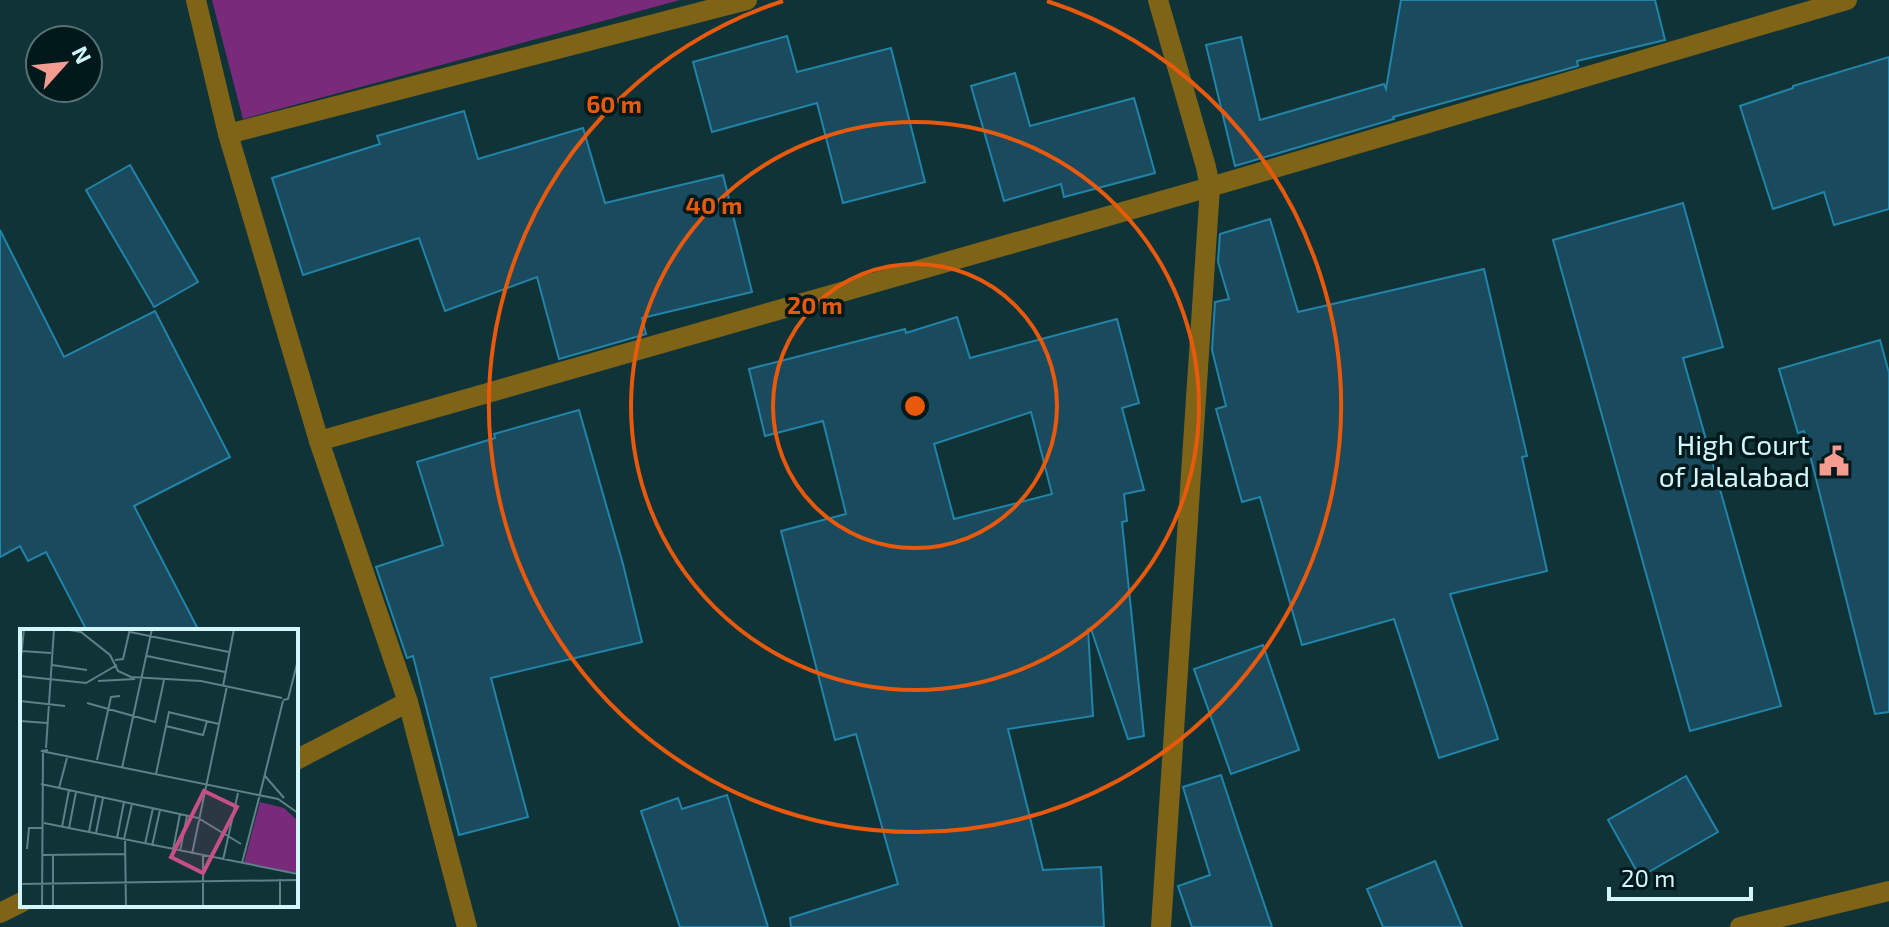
<svg xmlns="http://www.w3.org/2000/svg" width="1889" height="927" font-family="'Exo 2',sans-serif">
<style>
.green{fill:#7a2a7a}
.building{fill:#194a5d;stroke:#2284a8;stroke-width:2;fill-rule:evenodd}
.lines{fill:none;stroke-linecap:round;stroke-linejoin:round}
.minor{stroke:#7f6418;stroke-width:20}
.ring{fill:none;stroke:#e8590c;stroke-width:4}
.labels{text-anchor:middle;stroke-width:7;stroke-linejoin:round;paint-order:stroke}
.poi-label{font-size:28px;fill:#d1f7fd;stroke:#02191c;text-anchor:end}
.inset-road{fill:none;stroke:#5d8187;stroke-width:2}
.view{fill:#c65084;fill-opacity:0.15;stroke:#c65084;stroke-width:4}
.inset-edge{fill:none;stroke:#d1f7fd;stroke-width:4}
.centre{fill:#e8590c;stroke:#02191c;stroke-width:4}
.ring-label{font-size:24px;text-anchor:middle;font-weight:bold;fill:#e8590c;stroke:#02191c;stroke-width:7;stroke-linejoin:round;paint-order:stroke}
</style>
<rect width="100%" height="100%" fill="#103338"/>
<path class="green" d="M212,0H680L243,119Z"/>
<g class="building">
<path d="M1401,0H1655L1665,40L1577,61L1578,66L1393,117L1394,119L1235,166L1206,45L1241,37L1260,120L1384,84L1386,89Z"/>
<path d="M787,36L797,72L891,48L925,182L843,203L817,103L712,132L693,62Z"/>
<path d="M1889,57V209L1834,225L1824,192L1773,209L1740,106L1793,88V86Z"/>
<path d="M1015,73L1030,126L1134,98L1155,173L1064,197L1061,184L1004,201L971,86Z"/>
<path d="M464,111L478,159L583,128L605,203L723,175L752,292L642,318L646,334L559,359L537,277L445,311L419,238L303,275L272,178L380,144L377,136Z"/>
<path d="M130,165L198,282L154,307L86,190Z"/>
<path d="M1683,203L1723,347L1683,358L1781,706L1690,731L1553,240Z"/>
<path d="M1270,219L1298,312L1484,269L1527,456L1522,457L1547,571L1450,594L1498,739L1439,758L1394,619L1302,645L1260,497L1242,502L1216,409L1226,406L1212,350L1215,302L1229,299L1218,262L1220,234Z"/>
<path d="M0,230L64,357L155,311L230,457L134,506L199,631H87L46,552L28,561L20,546L0,557Z"/>
<path d="M957,317L970,358L1117,319L1139,403L1122,408L1144,490L1124,494L1127,521L1122,522L1144,736L1128,739L1091,629H1088L1093,716L1008,729L1043,870L1101,867L1104,927H791L790,918L898,884L856,734L835,740L781,531L846,514L823,421L765,436L749,369L905,329L906,333ZM1031,412L1052,494L954,519L934,444Z"/>
<path d="M1880,340L1889,373V712L1875,714L1804,431L1798,433L1779,369Z"/>
<path d="M579,410L623,564L642,642L491,678L528,817L459,835L413,656L407,658L376,567L443,545L417,462L495,438L494,434Z"/>
<path d="M1263,645L1299,750L1231,774L1194,669Z"/>
<path d="M1221,775L1239,830L1272,927H1192L1178,886L1210,875L1183,787Z"/>
<path d="M1686,776L1718,832L1640,877L1608,820Z"/>
<path d="M727,795L768,927H680L641,811L678,798L682,809Z"/>
<path d="M1435,861L1462,927H1383L1367,889Z"/>
</g>
<g class="lines">
<g class="minor">
<path d="M196,0L228,134L319,441L408,702L467,927"/>
<path d="M1158,0L1206,167L1210,187L1161,927"/>
<path d="M228,134L747,0"/>
<path d="M319,441L1210,187L1847,0"/>
<path d="M296,760L408,702"/>
<path d="M0,913L22,902"/>
<path d="M1740,927L1889,891"/>
</g>
</g>
<g class="ring">
<circle cx="915" cy="406" r="142"/>
<circle cx="915" cy="406" r="284"/>
<path d="M1047 1A426 426 0 1 1 783 1"/>
</g>
<defs>
<g id="civic-bare" transform="scale(2.4)"><path d="M-.6-6.5H3V-4.5H.6V-3L4-1V1h2V6H-6V1h2V-1L-.6-3ZM-1.2 2.5V6h2.4V2.5Z" fill="#f59c91" stroke="#02191c" stroke-width="2.5" paint-order="stroke"/></g>
</defs>
<g fill-rule="evenodd">
<use href="#civic-bare" x="1834" y="461"/>
</g>
<g class="labels">
<g class="poi-label">
<text x="1810" y="455">High Court<tspan x="1810" dy="32">of Jalalabad</tspan></text>
</g>
</g>
<g transform="translate(20 629)">
<rect width="278" height="278" fill="#103338"/>
<path d="M240,173L264,179L278,192V244L224,234Z" fill="#7a2a7a"/>
<path class="inset-road" d="M44,0L61,3L90,26L98,42L111,48L181,52L262,69M110,3L209,23M1,22L31,24M127,27L205,43M95,31L103,30L110,0M32,36L67,41M0,39L4,0M0,47L66,54L97,36M78,52L115,50M203,57L214,0M263,71L268,70L278,31M0,72L45,77M67,74L135,93L144,51M148,83L199,95M0,92L27,94M146,97L183,106L187,92M26,119L34,0M28,121L21,122L258,170L278,184M77,131L91,68L100,67M102,139L132,0M136,145L149,83M245,147L264,169M21,155L178,189L221,215M39,159L47,129M239,169L263,72M24,194L278,245M42,198L49,161M49,199L56,163M69,203L76,167M76,204L83,169M97,209L104,173M104,210L112,175M105,210L106,278M125,215L133,179M132,217L140,181M7,220L9,199H22M153,221L160,185M160,222L167,187M172,225L207,57M23,226L105,225M33,226V278M183,226V278M203,231L218,164M222,234L239,169M260,250V278M0,255L278,251M22,278L23,124"/>
<path class="view" d="M184,162L217,178L183,244L151,228Z"/>
<rect width="278" height="278" class="inset-edge"/>
</g>
<circle cx="915" cy="406" r="12" class="centre"/>
<g class="ring-label">
<text x="614" y="113">60 m</text>
<text x="714" y="214">40 m</text>
<text x="815" y="314">20 m</text>
</g>
<g transform="translate(64 64) rotate(63)"><circle r="38" fill="#02191c" stroke="#557276" stroke-width="2"/>
<path d="M0-6L14 30L0 20L-14 30Z" fill="#f59c91"/>
<text y="-12" font-size="22" font-weight="bold" text-anchor="middle" fill="#d1f7fd">N</text>
</g>
<path d="M1609 887v12h142v-12" fill="none" stroke="#d1f7fd" stroke-width="4"/>
<text x="1621" y="887" font-size="24" fill="#d1f7fd" stroke="#02191c" stroke-width="6" paint-order="stroke">20 m</text>
</svg>
